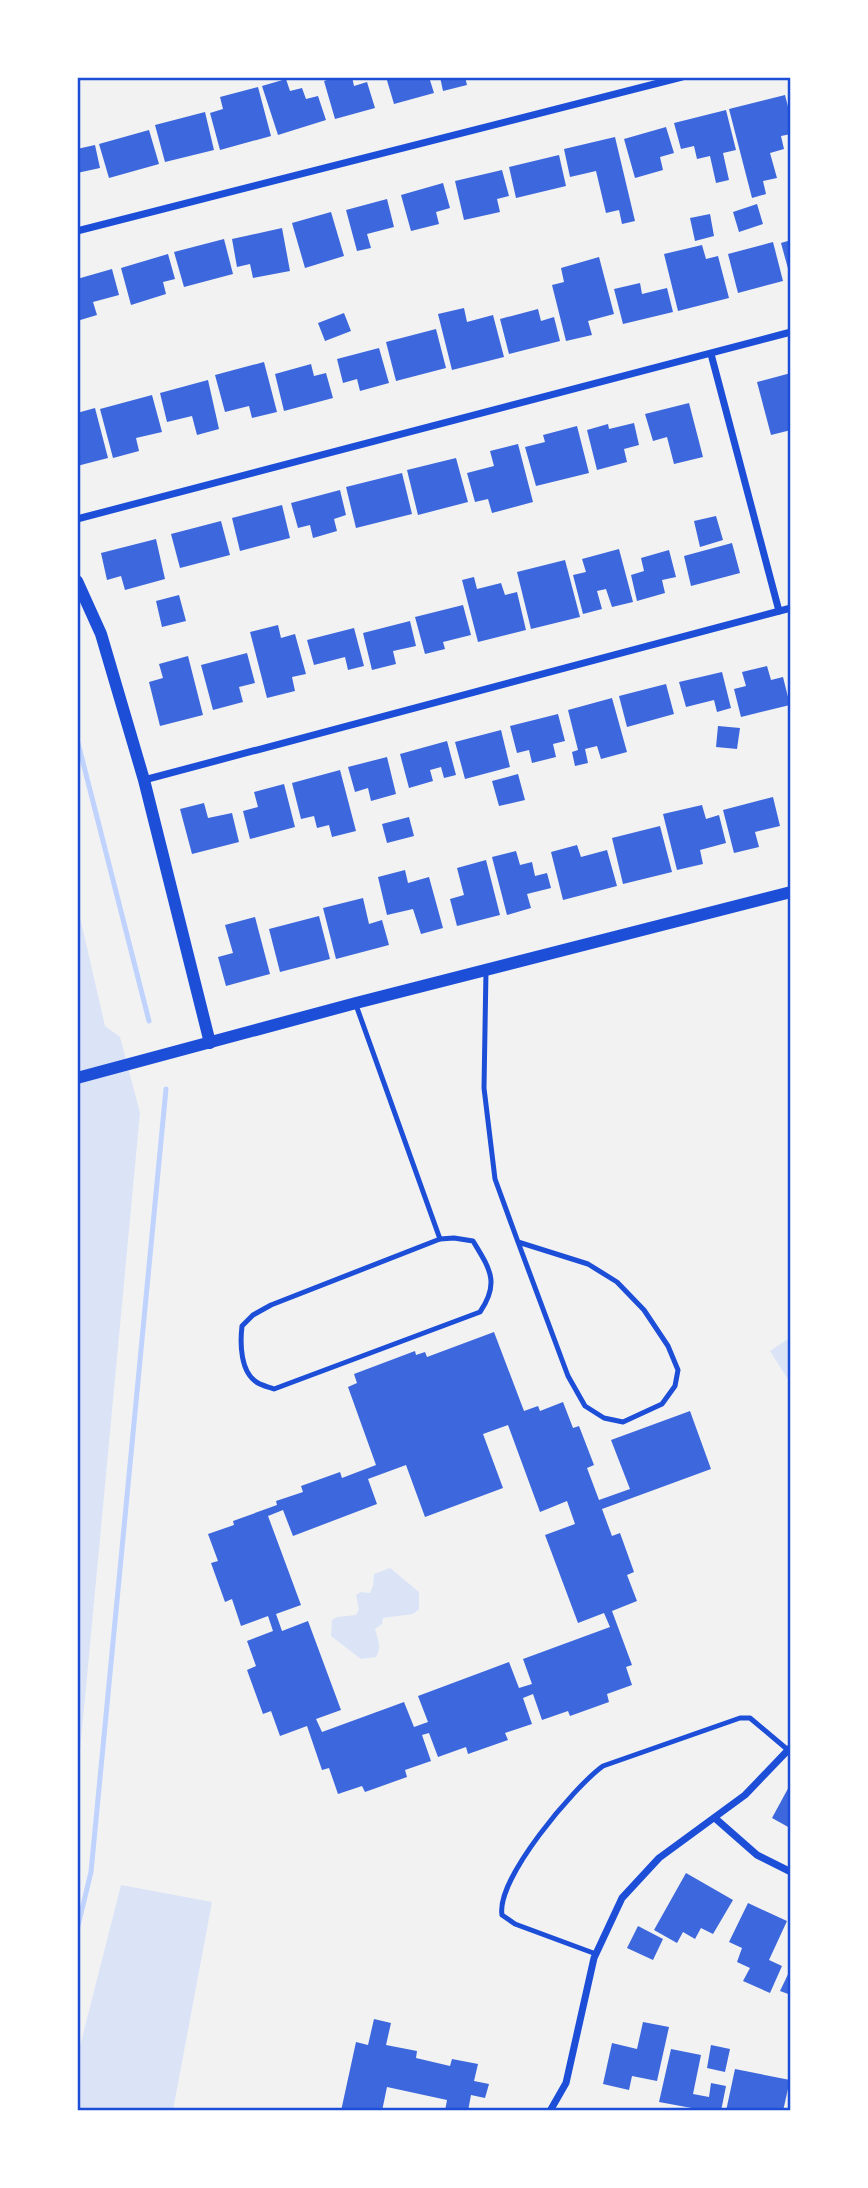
<svg xmlns="http://www.w3.org/2000/svg" width="868" height="2188" font-family="Ubuntu,sans-serif">
<style>
.green{fill:#dbe4f7}
.lines{fill:none;stroke-linecap:round;stroke-linejoin:round}
.stream{stroke:#bfd3fe;stroke-width:5}
.building{fill:#3d67dc;fill-rule:evenodd}
.service{stroke:#1d4ed8;stroke-width:5}
.minor{stroke:#1d4ed8;stroke-width:7}
.tertiary{stroke:#1d4ed8;stroke-width:12}
.neatline{fill:none;stroke:#1d4ed8;stroke-width:2.5}
</style>
<rect width="100%" height="100%" fill="#f2f2f2"/>
<g class="green">
<path d="M77,904L105,1026L120,1037L140,1113L77,1783Z"/>
<path d="M791,1337V1384L770,1351Z"/>
<path d="M390,1568L419,1592V1609L413,1614L383,1618L382,1624L375,1629C378,1639 382,1648 376,1657L361,1659L331,1636L332,1620L337,1617L356,1615L359,1609L356,1595L361,1592L370,1593L373,1586L374,1574Z"/>
<path d="M121,1885L212,1902L173,2110L176,2111H77V2058Z"/>
</g>
<g class="lines">
<g class="stream">
<path d="M77,739L149,1021"/>
<path d="M77,1930L91,1872L166,1089"/>
</g>
</g>
<g class="building">
<path d="M336,77H352L354,86L367,82L375,108L335,119L324,81Z"/>
<path d="M386,77H429L434,93L394,104Z"/>
<path d="M440,77H465L467,85L443,91Z"/>
<path d="M286,79L290,91L302,88L306,99L318,96L326,120L278,135L262,86Z"/>
<path d="M258,87L271,136L220,150L210,113L223,109L220,97Z"/>
<path d="M785,95L791,118V134L781,136L784,149L770,153L777,178L763,181L766,194L752,198L729,109Z"/>
<path d="M726,110L736,150L723,153L729,180L716,183L710,156L697,159L694,146L681,149L674,123Z"/>
<path d="M205,112L214,150L165,162L155,125Z"/>
<path d="M666,127L674,153L660,157L663,170L635,178L624,139Z"/>
<path d="M149,130L159,164L109,178L99,144Z"/>
<path d="M615,137L635,221L622,224L619,210L606,213L596,171L570,177L564,149Z"/>
<path d="M95,145L100,168L77,173V149Z"/>
<path d="M559,155L566,186L516,198L509,167Z"/>
<path d="M502,170L509,196L497,199L500,212L464,220L455,181Z"/>
<path d="M443,183L450,208L436,212L439,224L411,231L401,195Z"/>
<path d="M387,199L394,227L367,234L371,248L357,251L346,210Z"/>
<path d="M757,204L763,224L739,232L733,212Z"/>
<path d="M331,212L344,256L305,268L292,223Z"/>
<path d="M710,214L714,236L695,241L690,218Z"/>
<path d="M282,228L290,271L253,278L250,264L237,267L232,239Z"/>
<path d="M224,239L233,274L184,287L174,252Z"/>
<path d="M791,240V276H790L781,243Z"/>
<path d="M773,242L783,281L738,293L728,254Z"/>
<path d="M702,245L706,259L718,256L729,298L678,311L664,254Z"/>
<path d="M168,254L175,279L163,282L166,294L131,305L121,268Z"/>
<path d="M599,257L614,314L588,321L592,335L566,341L552,285L564,282L561,268Z"/>
<path d="M112,269L119,295L93,302L97,315L77,321V279Z"/>
<path d="M640,283L642,294L667,288L673,312L623,324L614,289Z"/>
<path d="M464,308L467,322L493,315L504,357L452,370L438,314Z"/>
<path d="M538,309L541,321L554,317L560,341L509,354L500,319Z"/>
<path d="M344,313L351,331L325,341L318,323Z"/>
<path d="M436,329L446,368L396,381L386,342Z"/>
<path d="M379,348L389,383L360,391L357,379L343,383L337,359Z"/>
<path d="M264,362L277,412L252,418L249,406L225,412L215,375Z"/>
<path d="M311,364L314,376L326,373L333,398L284,411L275,374Z"/>
<path d="M791,373V430L771,435L757,382Z"/>
<path d="M208,380L219,429L197,435L192,416L167,422L160,393Z"/>
<path d="M152,395L162,432L136,438L139,451L113,458L100,409Z"/>
<path d="M689,403L703,457L674,464L667,437L653,441L645,414Z"/>
<path d="M95,408L108,458L77,466V413Z"/>
<path d="M634,423L639,445L624,449L627,462L597,470L587,430L608,424L609,429Z"/>
<path d="M577,426L589,473L536,486L525,447L545,442L543,435Z"/>
<path d="M518,444L533,502L492,513L488,499L475,502L467,473L494,466L490,451Z"/>
<path d="M456,458L468,502L418,515L407,470Z"/>
<path d="M402,473L412,514L356,528L346,487Z"/>
<path d="M340,490L346,515L334,519L337,531L313,538L310,525L298,528L291,503Z"/>
<path d="M282,505L290,538L240,551L232,518Z"/>
<path d="M716,516L723,540L700,547L694,521Z"/>
<path d="M221,521L230,555L180,568L171,534Z"/>
<path d="M156,539L165,579L125,590L121,576L107,580L101,553Z"/>
<path d="M732,543L740,573L691,586L684,556Z"/>
<path d="M619,549L633,602L612,607L606,589L597,591L602,609L583,614L573,575L586,572L582,559Z"/>
<path d="M669,550L676,577L662,580L665,593L637,601L631,575L644,571L641,558Z"/>
<path d="M565,560L580,617L531,629L517,572Z"/>
<path d="M474,577L477,589L501,583L505,595L517,592L526,630L478,642L462,580Z"/>
<path d="M179,595L186,621L162,627L156,601Z"/>
<path d="M463,605L471,635L443,642L445,649L425,654L415,617Z"/>
<path d="M410,621L416,646L393,651L396,664L372,670L363,633Z"/>
<path d="M278,625L281,638L295,634L306,674L292,677L295,691L267,698L250,632Z"/>
<path d="M354,628L364,666L348,670L345,657L314,665L307,640Z"/>
<path d="M247,653L255,683L239,687L243,702L213,710L201,665Z"/>
<path d="M188,656L203,715L160,726L149,682L163,678L159,664Z"/>
<path d="M767,666L771,680L783,677L790,705L741,717L734,689L746,686L742,672Z"/>
<path d="M722,672L731,708L717,712L714,700L686,707L679,682Z"/>
<path d="M666,684L674,714L627,727L619,696Z"/>
<path d="M612,698L627,752L601,759L597,746L585,749L588,763L575,766L572,752L578,750L568,710Z"/>
<path d="M558,714L565,741L553,744L556,757L532,763L529,750L517,753L510,726Z"/>
<path d="M718,726L740,728L737,749L716,747Z"/>
<path d="M501,730L510,767L465,779L455,742Z"/>
<path d="M447,741L456,775L444,778L441,767L430,770L433,781L409,788L400,754Z"/>
<path d="M387,757L396,794L371,801L368,788L355,792L348,767Z"/>
<path d="M340,770L356,831L332,837L329,825L317,828L314,816L301,819L292,783Z"/>
<path d="M518,774L525,800L499,806L492,781Z"/>
<path d="M284,784L295,827L250,839L243,811L258,807L254,792Z"/>
<path d="M773,797L780,826L755,832L759,847L734,853L723,810Z"/>
<path d="M204,803L208,818L232,813L239,842L192,854L180,809Z"/>
<path d="M702,805L706,819L719,815L726,843L700,850L703,864L677,870L663,814Z"/>
<path d="M409,817L414,836L387,843L382,824Z"/>
<path d="M660,826L672,872L623,884L612,838Z"/>
<path d="M577,845L581,857L607,850L617,886L563,900L551,852Z"/>
<path d="M516,851L520,865L532,862L535,876L547,873L551,888L527,894L531,908L507,915L492,857Z"/>
<path d="M486,860L500,915L457,926L450,899L464,895L457,868Z"/>
<path d="M405,870L408,883L429,877L443,928L421,934L413,909L387,915L378,877Z"/>
<path d="M363,898L369,924L382,920L389,945L336,959L323,908Z"/>
<path d="M319,916L330,959L280,972L269,929Z"/>
<path d="M255,917L270,974L226,986L218,957L233,953L225,925Z"/>
<path d="M494,1332L524,1411L538,1406L540,1411L563,1402L573,1428L579,1426L594,1465L587,1468L599,1500L630,1489L611,1440L690,1411L711,1469L602,1509L612,1536L620,1533L634,1572L627,1575L637,1601L612,1611L632,1665L626,1667L632,1685L607,1694L609,1702L570,1716L568,1711L542,1720L533,1694L523,1698L532,1724L505,1733L508,1740L468,1754L466,1747L438,1757L429,1733L422,1735L431,1761L405,1770L407,1777L365,1792L362,1786L338,1794L329,1768L322,1770L307,1726L280,1736L271,1711L263,1714L247,1670L256,1666L247,1641L273,1631L268,1616L241,1626L232,1599L225,1602L211,1563L218,1561L208,1534L234,1525L233,1521L277,1505L276,1501L303,1492L301,1486L340,1472L342,1478L376,1465L348,1387L357,1383L354,1374L415,1351L416,1355L425,1352L427,1357ZM508,1425L540,1512L567,1501L575,1524L545,1535L578,1623L604,1613L610,1627L523,1659L532,1684L519,1688L509,1662L418,1696L428,1722L414,1727L404,1702L322,1732L316,1719L341,1710L308,1621L282,1631L276,1614L301,1605L268,1516L283,1510L293,1536L377,1504L368,1479L406,1465L425,1517L503,1488L483,1434Z"/>
<path d="M791,1783V1826L790,1828L772,1818Z"/>
<path d="M686,1873L733,1900L713,1934L701,1928L695,1939L683,1932L677,1943L654,1930Z"/>
<path d="M748,1903L787,1921L769,1960L782,1966L770,1993L743,1981L750,1968L737,1962L742,1948L729,1942Z"/>
<path d="M638,1926L663,1939L653,1960L627,1948Z"/>
<path d="M791,1968V1995L780,1991Z"/>
<path d="M374,2019L391,2023L386,2045L417,2051L416,2058L450,2066L452,2059L478,2064L474,2081L489,2084L485,2098L471,2095L468,2111H445L447,2100L387,2087L382,2111H341L356,2042L368,2045Z"/>
<path d="M643,2022L669,2027L657,2081L632,2076L629,2090L603,2084L612,2043L637,2049Z"/>
<path d="M711,2045L730,2049L725,2072L707,2068Z"/>
<path d="M671,2049L701,2055L693,2094L709,2097L711,2083L726,2086L721,2111H708L659,2102Z"/>
<path d="M735,2069L790,2080L783,2111H726Z"/>
</g>
<g class="lines">
<g class="service">
<path d="M486,970L484,1088L495,1179L518,1242L568,1376L585,1406L604,1418L623,1422L662,1404L675,1386L678,1370L668,1346L644,1310L617,1282L588,1264L518,1242"/>
<path d="M356,1005L440,1239"/>
<path d="M454,1238L473,1241C490,1269 500,1283 480,1312L274,1389C269,1387 263,1386 258,1383C240,1373 240,1343 242,1326L253,1315L271,1305L440,1239Z"/>
<path d="M596,1954L515,1924L502,1915C496,1879 574,1787 603,1766L740,1718H750L788,1750"/>
</g>
<g class="minor">
<path d="M77,231L682,77"/>
<path d="M711,354L779,611"/>
<path d="M77,519L791,332"/>
<path d="M144,780L791,608"/>
<path d="M716,1819L757,1855L791,1872"/>
<path d="M550,2111L566,2083L594,1958L622,1898L659,1858L745,1795L791,1747"/>
</g>
<g class="tertiary">
<path d="M77,581L101,634L144,780L210,1043"/>
<path d="M77,1078L356,1003L791,892"/>
</g>
</g>
<rect width="868" height="2188" fill="none" stroke="#ffffff" stroke-width="158"/>
<rect x="79" y="79" width="710" height="2030" class="neatline"/>
</svg>
